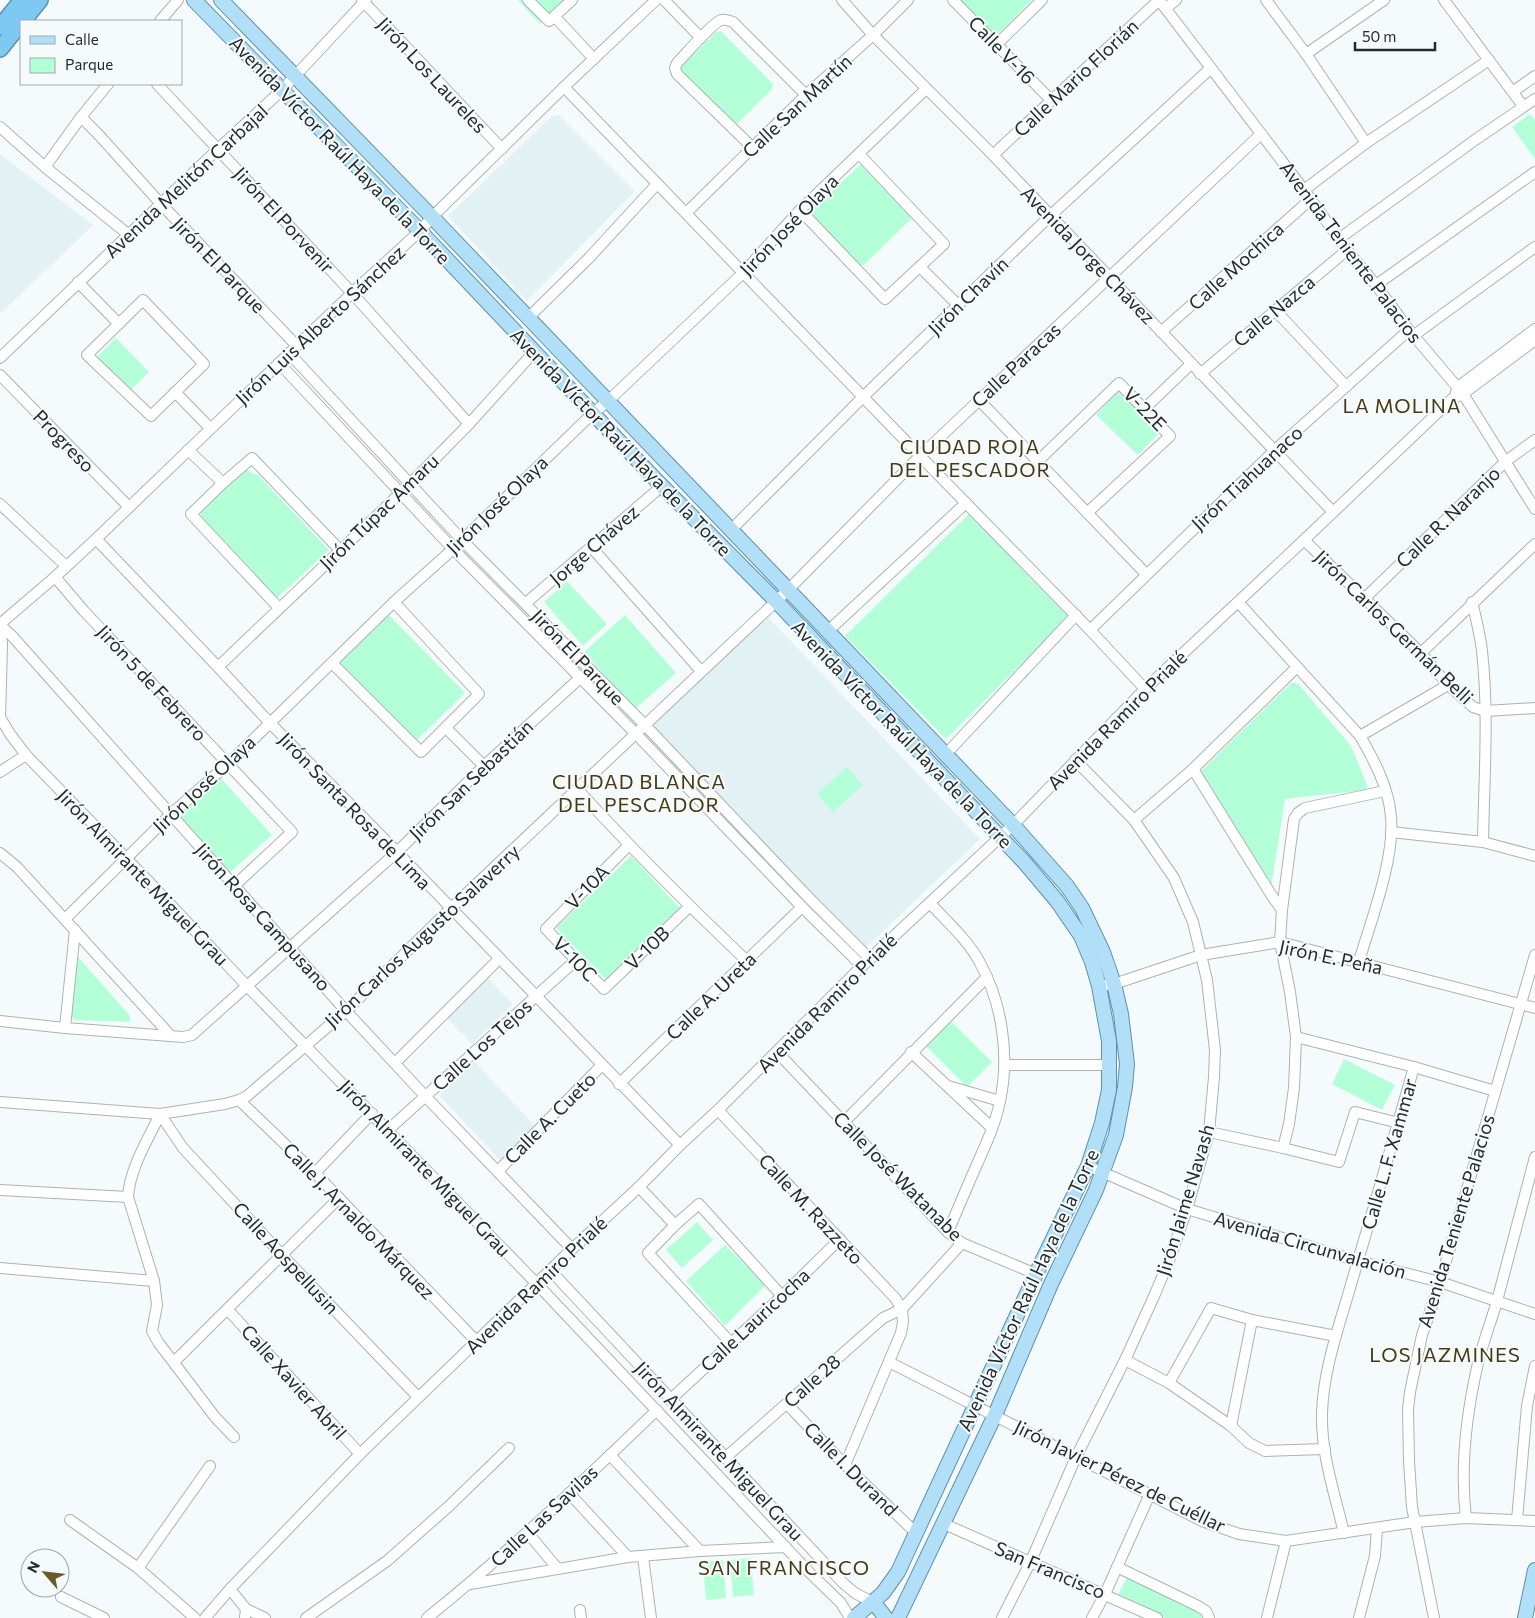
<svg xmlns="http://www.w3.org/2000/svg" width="1535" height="1618" font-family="Commissioner,sans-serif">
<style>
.built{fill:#e2f1f4}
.green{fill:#b3ffd8}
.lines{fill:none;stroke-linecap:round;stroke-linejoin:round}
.minor-casing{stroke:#adb2b3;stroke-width:12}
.major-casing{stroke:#5f91ac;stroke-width:16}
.highway-casing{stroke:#5f91ac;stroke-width:18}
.minor{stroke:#fff;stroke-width:10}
.major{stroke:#b1dff7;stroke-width:14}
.highway{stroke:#7dc9f2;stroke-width:15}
.labels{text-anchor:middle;stroke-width:4;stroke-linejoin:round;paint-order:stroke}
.street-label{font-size:19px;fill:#282a2a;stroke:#f5fbfc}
.neighbourhood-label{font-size:20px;letter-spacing:1px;fill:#483a12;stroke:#f5fbfc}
</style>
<rect width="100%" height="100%" fill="#f5fbfc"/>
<g class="built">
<path d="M559,115L635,191L527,301L448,216L552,116Z"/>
<path d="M0,154L93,225L0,314Z"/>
<path d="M764,613L980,839L860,953L640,733Z"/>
<path d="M486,976L513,1004L472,1044L445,1016Z"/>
<path d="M474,1061L535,1126L500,1160L439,1095Z"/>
</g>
<g class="green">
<path d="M518,0H564L540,24Z"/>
<path d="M956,0H1032L994,38Z"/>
<path d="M721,31L773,84L772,89L737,124H734L680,71V67L716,32Z"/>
<path d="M1530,114L1535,120V159L1512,127Z"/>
<path d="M861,164L912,218L864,265H857L811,216V211Z"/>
<path d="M116,338L149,372L129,392L96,358Z"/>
<path d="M1118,391L1160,432L1138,455L1096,415Z"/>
<path d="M246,470L258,475L329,550L276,599L201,519V509Z"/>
<path d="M969,514L1069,617L946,739L845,636Z"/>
<path d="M567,581L607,624L583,646L544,602Z"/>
<path d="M386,612L465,693L417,740H412L335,662Z"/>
<path d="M625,615L676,673L635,709L584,652Z"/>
<path d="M1291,683H1296L1300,686L1351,746L1368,787L1366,790L1285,799L1271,888L1198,774Z"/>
<path d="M847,767L863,785L833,812L817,794Z"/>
<path d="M220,777L272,835L227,875L180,821L182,812Z"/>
<path d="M631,856L680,908L606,980L556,928Z"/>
<path d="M79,958L130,1016V1022L74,1020L71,1015L74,959Z"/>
<path d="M951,1021L992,1062L967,1087L926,1046Z"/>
<path d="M1344,1059L1395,1085L1382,1110L1332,1084Z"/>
<path d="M697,1222L713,1240L682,1268L666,1250Z"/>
<path d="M725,1245L766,1285L725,1326L686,1281Z"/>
<path d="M751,1558L754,1595L733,1597L730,1560Z"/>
<path d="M723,1560L726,1598L706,1600L703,1562Z"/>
<path d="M1128,1575L1199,1609L1202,1618H1165L1118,1595Z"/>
</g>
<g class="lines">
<g class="minor-casing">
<g id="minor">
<path d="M362,0L502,149"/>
<path d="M528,0L549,21L572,0"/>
<path d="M664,0L701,38"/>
<path d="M842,0L873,35L993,155L1333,512"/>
<path d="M953,0L1051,100"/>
<path d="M1159,0L1304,190L1347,250L1376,285L1409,330L1463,394L1535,509"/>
<path d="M1266,0L1306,54L1366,143"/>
<path d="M1444,0L1523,106"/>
<path d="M1166,8L1176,0"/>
<path d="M555,17L594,59"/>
<path d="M160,21L178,0"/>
<path d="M996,45L1042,0"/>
<path d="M1306,54L1384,0"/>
<path d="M157,84L352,293L469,424"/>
<path d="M564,87L920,456L1090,630L1145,689"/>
<path d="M1514,91L1535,76"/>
<path d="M81,117L98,134L161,204L297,346"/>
<path d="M0,127L45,167L129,235"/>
<path d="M753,148L677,74L675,68L677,63C686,54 711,24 721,20C725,19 728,20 733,22L806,95"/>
<path d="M993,155L1159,0"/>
<path d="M45,167L81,117L108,84"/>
<path d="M1304,190L1366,143L1489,60"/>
<path d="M800,210L885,299L944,244L859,154"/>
<path d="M686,213L806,95L873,35L908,0"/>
<path d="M1340,238L1475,140L1535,99"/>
<path d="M920,267L958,305"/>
<path d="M78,282L119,324"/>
<path d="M1376,285L1535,172"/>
<path d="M143,300L204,364L151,416L87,355Z"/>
<path d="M1275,310L1346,386"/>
<path d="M528,318L589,258L657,184"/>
<path d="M1161,332L1311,199"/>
<path d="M1413,336L1535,247"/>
<path d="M289,353L462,540L645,725L809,898L870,959"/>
<path d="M0,358L218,149L282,90L366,0"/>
<path d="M279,363L453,549L636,734L802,907L862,966"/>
<path d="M1200,374L1347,250"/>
<path d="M0,375L129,507"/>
<path d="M175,392L210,428"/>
<path d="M1456,392L1458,387L1535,329"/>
<path d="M979,400L1146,574"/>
<path d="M1144,409L1191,364"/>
<path d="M188,450L223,483"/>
<path d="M1038,461L1119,383L1170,436L1087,513"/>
<path d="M0,504L66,566"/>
<path d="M731,530L863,397L1050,216L1211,68"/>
<path d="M96,539L218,667L270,723L397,852L680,1145"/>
<path d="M1304,540L1421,653L1448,685L1473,707L1485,711L1535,708"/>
<path d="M592,548L701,671"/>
<path d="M55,577L84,611L292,832L234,886"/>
<path d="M1365,598L1506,461L1535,440"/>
<path d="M1238,602L1360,736C1374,760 1389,788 1391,817C1395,858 1371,921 1359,961"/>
<path d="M1472,602C1476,618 1480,634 1482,651C1489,714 1484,778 1483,842"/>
<path d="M526,603L662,486"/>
<path d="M279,608L191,514L223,483L252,458L340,550"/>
<path d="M0,624L55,577L96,539L352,293L420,231L432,217L564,87L656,0"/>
<path d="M0,625L13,637L346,1011L425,1096L572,1249"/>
<path d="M0,628L2,644L0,718"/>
<path d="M1090,630L1275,450L1409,330"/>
<path d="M828,631L966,503"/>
<path d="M1421,653L1535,544"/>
<path d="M332,663L421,752L479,694L394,602"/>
<path d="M218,667L410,484L469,424L534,352"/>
<path d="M0,717L10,734L26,755L154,887L247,986L537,1284L809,1572L841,1603L850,1618"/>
<path d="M446,728L484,766"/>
<path d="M1360,736L1448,685"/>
<path d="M946,754L1076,615"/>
<path d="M1193,769L1272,896L1282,910"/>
<path d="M0,772L26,755"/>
<path d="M578,790C632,849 689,906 747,961"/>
<path d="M1134,820L1193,769L1297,667"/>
<path d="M1391,832L1483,842L1535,856"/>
<path d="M629,845L546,929L604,989L689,907"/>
<path d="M0,853L17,867L171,1036"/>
<path d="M930,903C946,921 967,939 979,961C1002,1002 1010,1055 1000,1101C996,1122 987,1142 978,1162C968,1185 958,1208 948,1232"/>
<path d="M65,919L171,814L228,764L394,602L453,549L592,414L608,401L743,273L800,210L926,89"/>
<path d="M1099,986L1114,984L1201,955L1280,942L1535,1008"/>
<path d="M0,1021L65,1028L183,1037L192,1035L397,852L484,766L581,677"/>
<path d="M65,1028L75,930"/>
<path d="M1296,1037L1414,1067L1495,1091"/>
<path d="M777,1052L948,1232L962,1243L1036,1274"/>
<path d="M911,1052L992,1128"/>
<path d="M395,1063L499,959"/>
<path d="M1005,1065H1109"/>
<path d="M619,1084L802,907"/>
<path d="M948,1086L1000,1101"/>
<path d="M239,1100L315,1173L477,1342"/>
<path d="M0,1102L160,1114L225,1104L239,1100L247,1096L346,1011L450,909L788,590L920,456L1261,134"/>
<path d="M718,1110L895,1298L902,1309L883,1318L725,1458"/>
<path d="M160,1114L183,1148L282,1255L418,1397"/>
<path d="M160,1114C148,1140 130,1167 128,1197L154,1281L157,1305L152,1331L158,1342L215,1417L234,1437"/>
<path d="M844,1122L987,977"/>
<path d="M388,1130L575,961"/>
<path d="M1209,1132L1283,1148L1339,1162L1355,1112L1399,1123"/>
<path d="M1283,1148L1289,1124L1294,1088L1296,1037L1290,992L1280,942L1282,910L1294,819L1298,813L1305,808L1385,791"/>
<path d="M1088,1166L1187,1209L1358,1261L1440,1282L1535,1314"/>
<path d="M498,1171L602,1065"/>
<path d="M315,1173L372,1113"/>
<path d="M639,1187L675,1225"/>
<path d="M0,1190L128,1197"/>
<path d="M0,1268L154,1281"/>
<path d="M551,1271L843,1583L855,1593L874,1603"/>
<path d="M228,1310L360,1454"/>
<path d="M731,1343L648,1253L675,1225L699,1204L782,1296"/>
<path d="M1125,1360L1169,1383L1231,1426L1249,1443L1265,1451L1325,1449"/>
<path d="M174,1362L339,1198"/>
<path d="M889,1362L1202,1521L1239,1534L1286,1541L1415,1522L1466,1518L1535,1521"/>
<path d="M1169,1383L1211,1308L1252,1320L1336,1336"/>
<path d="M670,1400L782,1296L840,1239"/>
<path d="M787,1404L845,1465L916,1533"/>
<path d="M1231,1426L1252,1320"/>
<path d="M610,1455L700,1551"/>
<path d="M845,1465L901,1333L903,1322L902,1309L962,1243"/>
<path d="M569,1493L628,1557"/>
<path d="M1466,1518C1460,1468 1467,1411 1478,1363C1483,1342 1491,1322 1497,1301C1510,1253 1522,1205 1535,1157"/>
<path d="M70,1520L138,1568L195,1618"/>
<path d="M1517,1520L1527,1406L1535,1366"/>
<path d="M942,1523L1157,1618"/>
<path d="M528,1533L557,1568"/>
<path d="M1344,1533C1335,1495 1321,1454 1322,1414C1323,1369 1340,1324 1352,1281C1373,1210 1394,1138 1414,1067"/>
<path d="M643,1557L651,1618"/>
<path d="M1117,1567L1198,1606L1206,1611L1209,1618"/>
<path d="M138,1568L210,1466"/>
<path d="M470,1584L628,1557L700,1551L786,1547"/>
<path d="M61,1597L104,1618"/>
<path d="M246,1609L265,1618"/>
<path d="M580,1610L581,1618"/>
<path d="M205,1618L230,1589"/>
<path d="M245,1618L246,1609L230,1589L360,1454L572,1249L639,1187L680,1145L718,1110L862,966L1013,825L1145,689L1304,540L1453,398L1463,394L1535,340"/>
<path d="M306,1618L387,1561L448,1507L509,1448"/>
<path d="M427,1618C508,1553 582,1482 657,1410"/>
<path d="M1002,1618L1030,1563L1076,1457L1125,1360L1155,1294L1170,1258L1187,1209L1209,1132L1214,1077L1215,1050L1207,980L1193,922L1174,878L1134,820L1075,760"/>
<path d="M1092,1618L1105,1594L1150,1494"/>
<path d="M1267,1618L1286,1541"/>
<path d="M1359,1618L1375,1556L1377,1528"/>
<path d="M1434,1618L1412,1507L1409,1461L1408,1409L1410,1392L1422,1335L1440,1282L1535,955"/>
</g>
</g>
<g class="major-casing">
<g id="major">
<path d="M194,0L420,231L658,482L776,601L933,766L1025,863L1057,901L1081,936L1092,962L1099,986L1109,1041V1090L1102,1123L1088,1166L1036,1274L898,1572L883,1593L854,1618"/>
<path d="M221,0L432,217L1013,825L1067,886L1082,908L1103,952L1114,984L1121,1014L1127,1064L1125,1087L1116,1135L1096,1190L1051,1284L995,1415L898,1618"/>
<path d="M874,1603L886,1618"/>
<path d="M1525,1618L1535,1570"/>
</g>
</g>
<g class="highway-casing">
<g id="highway">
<path d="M23,21L40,0"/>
<path d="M0,27L22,0"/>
<path d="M0,49L21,23"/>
</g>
</g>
<use href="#minor" class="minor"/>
<use href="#major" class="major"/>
<use href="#highway" class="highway"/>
</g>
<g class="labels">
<g class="street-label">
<text transform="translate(1002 50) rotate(46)" y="7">Calle V-16</text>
<text transform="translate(432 75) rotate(47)" y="7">Jirón Los Laureles</text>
<text transform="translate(1076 78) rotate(-43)" y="7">Calle Mario Florián</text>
<text transform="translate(797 106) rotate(-43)" y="7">Calle San Martín</text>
<text transform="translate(340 150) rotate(46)" y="7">Avenida Víctor Raúl Haya de la Torre</text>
<text transform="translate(186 181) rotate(-43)" y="7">Avenida Melitón Carbajal</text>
<text transform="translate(284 220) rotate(47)" y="7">Jirón El Porvenir</text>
<text transform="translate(789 225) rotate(-46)" y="7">Jirón José Olaya</text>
<text transform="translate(1351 252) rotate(53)" y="7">Avenida Teniente Palacios</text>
<text transform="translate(1088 255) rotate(46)" y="7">Avenida Jorge Chávez</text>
<text transform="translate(219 265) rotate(46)" y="7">Jirón El Parque</text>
<text transform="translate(1236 266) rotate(-42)" y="7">Calle Mochica</text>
<text transform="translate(968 296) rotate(-44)" y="7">Jirón Chavín</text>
<text transform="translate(1274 311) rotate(-40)" y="7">Calle Nazca</text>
<text transform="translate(320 325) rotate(-43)" y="7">Jirón Luis Alberto Sánchez</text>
<text transform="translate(1016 365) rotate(-43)" y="7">Calle Paracas</text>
<text transform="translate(1145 409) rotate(46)" y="7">V-22E</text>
<text transform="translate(64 441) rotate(46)" y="7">Progreso</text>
<text transform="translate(621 442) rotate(46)" y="7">Avenida Víctor Raúl Haya de la Torre</text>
<text transform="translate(1247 478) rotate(-43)" y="7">Jirón Tiahuanaco</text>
<text transform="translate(497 505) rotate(-44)" y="7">Jirón José Olaya</text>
<text transform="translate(379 512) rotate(-44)" y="7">Jirón Túpac Amaru</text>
<text transform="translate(1448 517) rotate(-44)" y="7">Calle R. Naranjo</text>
<text transform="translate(594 545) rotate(-41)" y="7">Jorge Chávez</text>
<text transform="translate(1394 627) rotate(44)" y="7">Jirón Carlos Germán Belli</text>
<text transform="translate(578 657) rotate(46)" y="7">Jirón El Parque</text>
<text transform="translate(152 683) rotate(47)" y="7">Jirón 5 de Febrero</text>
<text transform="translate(1117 720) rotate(-45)" y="7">Avenida Ramiro Prialé</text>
<text transform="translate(902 734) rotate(46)" y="7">Avenida Víctor Raúl Haya de la Torre</text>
<text transform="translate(471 780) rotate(-44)" y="7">Jirón San Sebastián</text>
<text transform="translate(204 784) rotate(-43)" y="7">Jirón José Olaya</text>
<text transform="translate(355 811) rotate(46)" y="7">Jirón Santa Rosa de Lima</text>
<text transform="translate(143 877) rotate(46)" y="7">Jirón Almirante Miguel Grau</text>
<text transform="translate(587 887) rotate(-46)" y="7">V-10A</text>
<text transform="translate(263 917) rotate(48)" y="7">Jirón Rosa Campusano</text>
<text transform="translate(422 936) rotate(-43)" y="7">Jirón Carlos Augusto Salaverry</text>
<text transform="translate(647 948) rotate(-44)" y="7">V-10B</text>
<text transform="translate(1331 957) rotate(12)" y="7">Jirón E. Peña</text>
<text transform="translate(575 959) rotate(46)" y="7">V-10C</text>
<text transform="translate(711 996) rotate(-44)" y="7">Calle A. Ureta</text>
<text transform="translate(827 1003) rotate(-45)" y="7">Avenida Ramiro Prialé</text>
<text transform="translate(482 1045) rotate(-42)" y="7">Calle Los Tejos</text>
<text transform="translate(550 1118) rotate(-45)" y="7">Calle A. Cueto</text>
<text transform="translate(1389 1154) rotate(-74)" y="7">Calle L. F. Xammar</text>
<text transform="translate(425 1168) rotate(46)" y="7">Jirón Almirante Miguel Grau</text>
<text transform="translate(898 1176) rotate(45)" y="7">Calle José Watanabe</text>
<text transform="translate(1185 1200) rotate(-73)" y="7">Jirón Jaime Navash</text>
<text transform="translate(811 1209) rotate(47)" y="7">Calle M. Razzeto</text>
<text transform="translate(359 1221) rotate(46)" y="7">Calle J. Arnaldo Márquez</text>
<text transform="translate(1456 1221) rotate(-73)" y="7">Avenida Teniente Palacios</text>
<text transform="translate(1310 1245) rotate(16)" y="7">Avenida Circunvalación</text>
<text transform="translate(286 1258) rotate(47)" y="7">Calle Aospellusin</text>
<text transform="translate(536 1285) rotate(-44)" y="7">Avenida Ramiro Prialé</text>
<text transform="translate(1028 1290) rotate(-65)" y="7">Avenida Víctor Raúl Haya de la Torre</text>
<text transform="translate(755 1320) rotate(-43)" y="7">Calle Lauricocha</text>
<text transform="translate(812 1381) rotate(-42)" y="7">Calle 28</text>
<text transform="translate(294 1382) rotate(48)" y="7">Calle Xavier Abril</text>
<text transform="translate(719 1451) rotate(47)" y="7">Jirón Almirante Miguel Grau</text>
<text transform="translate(851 1469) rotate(45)" y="7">Calle I. Durand</text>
<text transform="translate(1120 1476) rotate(26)" y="7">Jirón Javier Pérez de Cuéllar</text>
<text transform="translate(544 1516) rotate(-43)" y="7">Calle Las Savilas</text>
<text transform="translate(1050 1570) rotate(23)" y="7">San Francisco</text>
</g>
<g class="neighbourhood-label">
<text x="1402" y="413">LA MOLINA</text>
<text x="970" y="454">CIUDAD ROJA<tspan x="970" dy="23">DEL PESCADOR</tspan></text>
<text x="639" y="789">CIUDAD BLANCA<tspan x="639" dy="23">DEL PESCADOR</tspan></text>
<text x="1445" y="1362">LOS JAZMINES</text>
<text x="784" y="1575">SAN FRANCISCO</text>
</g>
</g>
<rect x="20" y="20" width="162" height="65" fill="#f5fbfc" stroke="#a3a7a8"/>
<rect x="30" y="36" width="25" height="8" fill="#b1dff7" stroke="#a3a7a8"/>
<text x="65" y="45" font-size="15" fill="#282a2a">Calle</text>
<rect x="30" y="58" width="25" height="15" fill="#b3ffd8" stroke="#a3a7a8"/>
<text x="65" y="70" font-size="15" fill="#282a2a">Parque</text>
<g transform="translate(45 1573) rotate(298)"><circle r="24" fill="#f5fbfc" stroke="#a3a7a8"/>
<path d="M0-4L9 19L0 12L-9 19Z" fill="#6b5927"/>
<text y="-8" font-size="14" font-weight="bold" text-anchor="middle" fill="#282a2a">N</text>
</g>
<path d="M1355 42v8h80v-8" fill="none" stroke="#282a2a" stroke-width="2.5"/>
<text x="1362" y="42" font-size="15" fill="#282a2a" stroke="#f5fbfc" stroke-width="4" paint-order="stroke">50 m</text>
</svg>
